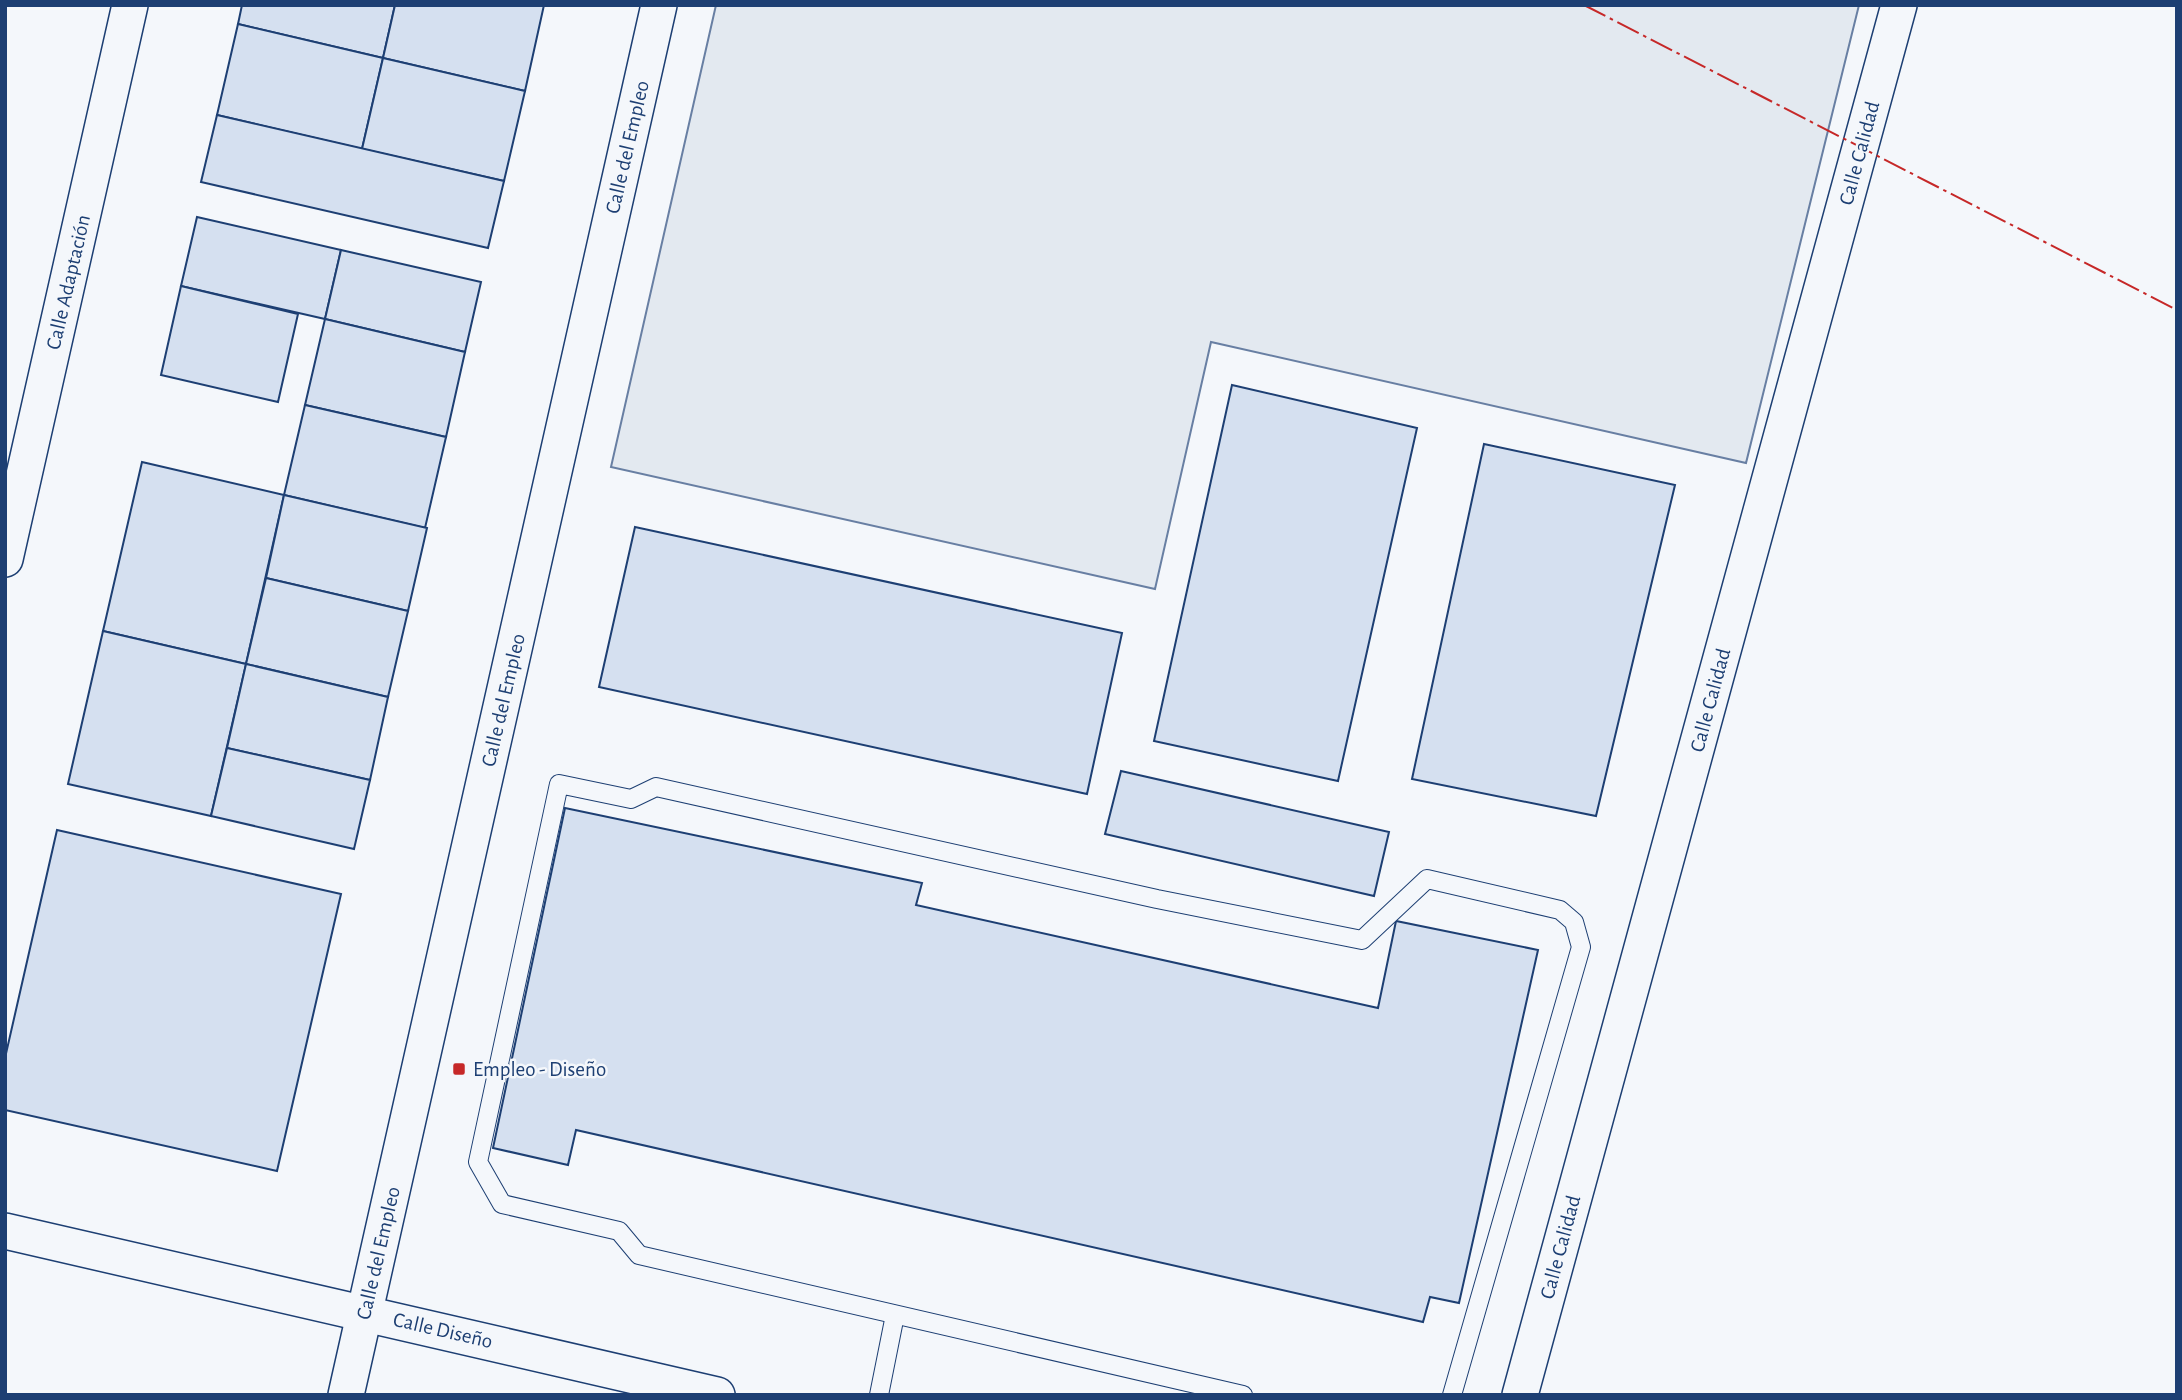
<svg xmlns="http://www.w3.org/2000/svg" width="2182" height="1400" font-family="'Alegreya Sans',sans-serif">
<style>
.green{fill:#e3e9f0;stroke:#687fa3;stroke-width:2}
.building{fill:#d5e0f0;stroke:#1d3f73;stroke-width:2}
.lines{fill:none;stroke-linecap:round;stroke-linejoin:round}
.lane-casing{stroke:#1d3f73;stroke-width:20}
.street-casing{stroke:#1d3f73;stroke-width:38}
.lane{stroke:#f4f7fb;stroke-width:18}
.street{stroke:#f4f7fb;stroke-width:35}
.power{stroke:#c62828;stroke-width:2;stroke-dasharray:24 5 3.5 5;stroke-linecap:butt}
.poi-dot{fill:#c62828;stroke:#f4f7fb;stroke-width:2.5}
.labels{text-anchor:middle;stroke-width:5;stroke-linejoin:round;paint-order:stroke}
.street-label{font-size:21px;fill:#1d3f73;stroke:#f4f7fb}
.poi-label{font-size:21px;fill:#1d3f73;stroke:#f4f7fb;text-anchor:start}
</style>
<rect width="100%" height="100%" fill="#f4f7fb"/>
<path class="green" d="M716,5H1859L1746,463L1211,342L1155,589L611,467Z"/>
<g class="building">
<path d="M242,5H395L383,58L238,24Z"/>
<path d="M395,5H544L525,91L383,58Z"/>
<path d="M238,24L383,58L362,149L217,115Z"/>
<path d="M383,58L525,91L504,181L362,149Z"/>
<path d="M217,115L504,181L488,248L201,182Z"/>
<path d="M197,217L341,250L325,319L181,286Z"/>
<path d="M341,250L481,282L465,352L325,319Z"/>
<path d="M181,286L298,314L278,402L161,375Z"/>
<path d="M325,319L465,352L446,437L305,405Z"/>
<path d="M1232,385L1417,428L1338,781L1154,741Z"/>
<path d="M305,405L446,437L425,528L284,495Z"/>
<path d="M1484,444L1675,485L1596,816L1412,779Z"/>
<path d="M142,462L284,495L246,664L103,631Z"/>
<path d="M284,495L427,528L408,611L266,578Z"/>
<path d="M635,527L1122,633L1087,794L599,687Z"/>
<path d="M266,578L408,611L388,697L246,664Z"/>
<path d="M103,631L246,664L211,816L68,784Z"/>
<path d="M246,664L388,697L370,780L227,748Z"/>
<path d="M227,748L370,780L354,849L211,816Z"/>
<path d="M1121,771L1389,832L1374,896L1105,834Z"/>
<path d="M565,808L922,883L916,905L1378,1008L1396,921L1538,950L1459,1303L1430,1297L1423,1322L576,1130L568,1165L493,1148Z"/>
<path d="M57,830L341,894L277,1171L5,1110V1058Z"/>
</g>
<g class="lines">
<g class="lane-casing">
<g id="lane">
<path d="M879,1395L895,1315"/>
<path d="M1243,1395L639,1255L619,1231L502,1204L478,1162L559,784L631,799L656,787L1157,899L1362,940L1427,879L1560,910L1574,922L1581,947L1452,1395"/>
</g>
</g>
<g class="street-casing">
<g id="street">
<path d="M5,559L130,5"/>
<path d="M5,1231L717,1395"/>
<path d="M346,1395L659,5"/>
<path d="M1520,1395L1899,5"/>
</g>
</g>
<use href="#lane" class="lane"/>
<use href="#street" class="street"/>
<path class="power" d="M1584,5L2177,310"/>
</g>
<rect class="poi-dot" x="452" y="1062" width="14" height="14" rx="3.5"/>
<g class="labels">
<g class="street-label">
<text transform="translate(627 147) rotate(-77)" y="7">Calle del Empleo</text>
<text transform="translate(1859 153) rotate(-75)" y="7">Calle Calidad</text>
<text transform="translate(68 282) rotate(-77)" y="7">Calle Adaptación</text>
<text transform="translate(503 700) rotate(-77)" y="7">Calle del Empleo</text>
<text transform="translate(1710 700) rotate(-75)" y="7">Calle Calidad</text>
<text transform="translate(1560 1247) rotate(-75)" y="7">Calle Calidad</text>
<text transform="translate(378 1253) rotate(-77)" y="7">Calle del Empleo</text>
<text transform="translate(443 1330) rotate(13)" y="7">Calle Diseño</text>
</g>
<g class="poi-label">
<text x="473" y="1076">Empleo - Diseño</text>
</g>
</g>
<rect width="2182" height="1400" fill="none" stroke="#1d3f73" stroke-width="14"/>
</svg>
